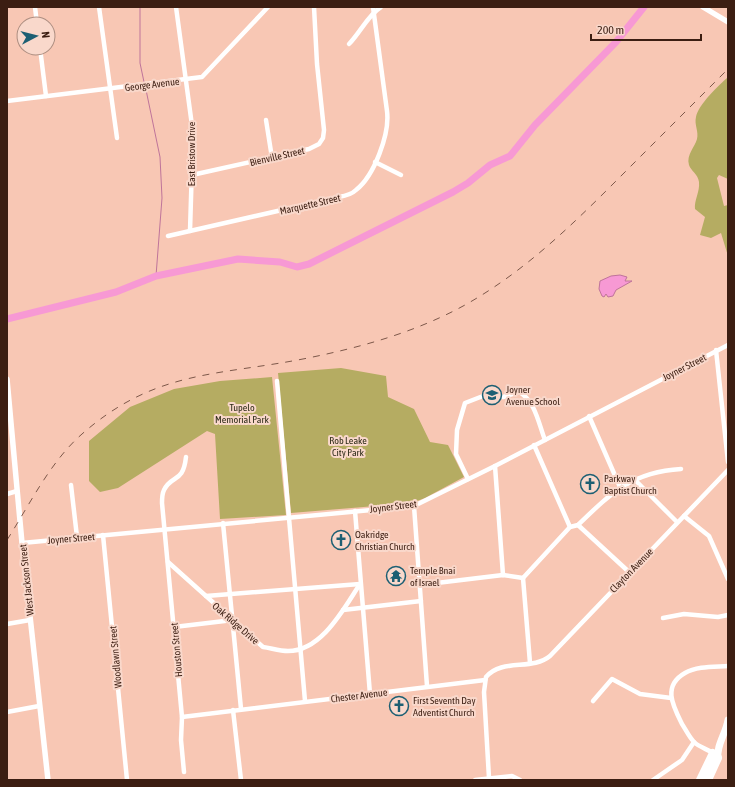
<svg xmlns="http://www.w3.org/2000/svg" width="735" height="787" font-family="'Asap Condensed',sans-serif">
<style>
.green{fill:#b5ac62}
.water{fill:#f799d4;stroke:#bf749a}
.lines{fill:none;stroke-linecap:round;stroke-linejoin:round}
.stream{stroke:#bf749a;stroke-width:1}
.river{stroke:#f799d4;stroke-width:7}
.minor{stroke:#fff;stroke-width:4.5}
.tertiary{stroke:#fff;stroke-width:5.5}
.trunk{stroke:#fff;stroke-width:7}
.motorway{stroke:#fff;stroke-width:8}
.rail{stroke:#7d584a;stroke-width:1;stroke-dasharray:7 7;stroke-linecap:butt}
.labels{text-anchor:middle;stroke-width:4;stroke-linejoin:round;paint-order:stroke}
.street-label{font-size:10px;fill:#3c1e12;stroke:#f9d8cb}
.poi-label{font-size:10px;fill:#3c1e12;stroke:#f9d8cb;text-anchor:start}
.park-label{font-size:10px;fill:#2d2b18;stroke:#f9d8cb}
</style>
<rect width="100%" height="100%" fill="#f8c7b4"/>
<g class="green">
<path d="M728,77V179L719,175L717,178L724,206L728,205V256L721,233L711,238L700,235L705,217L695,209C694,200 700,192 699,182C698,174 691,171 689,165C686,155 695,147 697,139C699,132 694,124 696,117C698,105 719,85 728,77Z"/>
<path d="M341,368L386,376L388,397L414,409L430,442L448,445L464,477L425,498L412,503L291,513L278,373Z"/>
<path d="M272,377L286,515L220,519L215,434L207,431L118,488L100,492L89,481V441L130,407L174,389L220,381Z"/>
</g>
<path class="water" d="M620,275L627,277L625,281H632L616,290L613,296L608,297L606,294L604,297L602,296L599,289L600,281L611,276Z"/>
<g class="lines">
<g class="stream">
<path d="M140,7V63L144,82"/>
<path d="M145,85L160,157L162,198L156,276"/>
</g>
<path class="river" d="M7,319L116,292L156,276L238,259L280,262L297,267L309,264L453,192L468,183L490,165L510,156L535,125L616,42L644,7"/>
<g class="minor">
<path d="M35,7L37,24"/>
<path d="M99,7L117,138"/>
<path d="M176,7L193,133L190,231"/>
<path d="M349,44C360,33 368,15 381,7"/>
<path d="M40,48L46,96"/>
<path d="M7,101L202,77L268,7"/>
<path d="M266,120L272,158"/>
<path d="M375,162L401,175"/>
<path d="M192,175L309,149L319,144L323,138L324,130L317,64L314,7"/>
<path d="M168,236L339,197C345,196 352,194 356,190C374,176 390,134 387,111L373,7"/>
<path d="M716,350L728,462"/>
<path d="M277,381L305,701"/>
<path d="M589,416L620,487"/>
<path d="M534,445L570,527"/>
<path d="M495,466L503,575"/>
<path d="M468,479L456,454L457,430L465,403L483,396L503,397L519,392C535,400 539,425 545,440"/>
<path d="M634,479L677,522"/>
<path d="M71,485L77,537"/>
<path d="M7,494L17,491"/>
<path d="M414,506L427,686"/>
<path d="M355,511L370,694"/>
<path d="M684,516L709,536L728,579"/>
<path d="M223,523L241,709"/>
<path d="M578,525L629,572"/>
<path d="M103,535L127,780"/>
<path d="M22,543L414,506L495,466L728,345"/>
<path d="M168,562L263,647C271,648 279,651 288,651C322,651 344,608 360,584"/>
<path d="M523,578L530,663"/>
<path d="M420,585L503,575L523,578L570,527L578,525C611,493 632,472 681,469"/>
<path d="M206,596L360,584"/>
<path d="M343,610L421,601"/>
<path d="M663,618L684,614L718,617L728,615"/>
<path d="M7,624L30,620"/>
<path d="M174,627L233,620"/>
<path d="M593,701L612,679L640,694L671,698"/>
<path d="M233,710L241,780"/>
<path d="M7,712L39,706"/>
<path d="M182,717L485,680"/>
<path d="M713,753C707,749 699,747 694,742C689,737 686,730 682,724C673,706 662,686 685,673C697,666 715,667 728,666"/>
<path d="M184,772L181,740L182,717L162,503C162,499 162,494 164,490C172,474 183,484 186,457"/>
<path d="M489,778L484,692L486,677C502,658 532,671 550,656L728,470"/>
<path d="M475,780L512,776L520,780"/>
<path d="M653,780L682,760L694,742"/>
</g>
<g class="tertiary">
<path d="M703,7L728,22"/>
<path d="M7,379L22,543L48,780"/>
</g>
<path class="trunk" d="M718,758C716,746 726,733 728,720"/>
<g class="motorway">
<path d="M700,780L713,753"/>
<path d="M708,780L718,758"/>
</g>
<path class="rail" d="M7,540C30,504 50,462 82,434C156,369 219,376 308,358C362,347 416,332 465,305C522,273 568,229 614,183C652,145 690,107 728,69"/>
</g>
<defs>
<g id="school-ring" transform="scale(1)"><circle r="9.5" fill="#f9d8cb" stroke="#1d5f73" stroke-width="1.5"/><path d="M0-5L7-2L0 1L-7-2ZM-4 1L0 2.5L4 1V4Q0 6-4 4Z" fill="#1d5f73"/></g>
<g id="church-ring" transform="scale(1)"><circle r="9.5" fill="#f9d8cb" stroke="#1d5f73" stroke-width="1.5"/><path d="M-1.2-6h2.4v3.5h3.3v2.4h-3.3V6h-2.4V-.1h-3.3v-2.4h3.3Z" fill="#1d5f73"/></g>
<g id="temple-ring" transform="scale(1)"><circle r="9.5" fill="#f9d8cb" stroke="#1d5f73" stroke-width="1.5"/><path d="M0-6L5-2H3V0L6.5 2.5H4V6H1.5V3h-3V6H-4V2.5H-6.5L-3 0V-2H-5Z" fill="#1d5f73"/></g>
</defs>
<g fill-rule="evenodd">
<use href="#school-ring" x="492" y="395"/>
<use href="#church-ring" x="590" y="484"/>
<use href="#church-ring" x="341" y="540"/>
<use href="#temple-ring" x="396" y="576"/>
<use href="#church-ring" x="399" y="706"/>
</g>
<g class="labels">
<g class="street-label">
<text transform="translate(152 84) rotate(-7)" y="4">George Avenue</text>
<text transform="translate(191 154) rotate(-90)" y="4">East Bristow Drive</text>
<text transform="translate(277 156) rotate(-13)" y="4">Bienville Street</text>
<text transform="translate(310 204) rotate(-13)" y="4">Marquette Street</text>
<text transform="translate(684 367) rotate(-27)" y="4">Joyner Street</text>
<text transform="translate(393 506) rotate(-7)" y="4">Joyner Street</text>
<text transform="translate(71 538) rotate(-5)" y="4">Joyner Street</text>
<text transform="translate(631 570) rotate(-46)" y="4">Clayton Avenue</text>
<text transform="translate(26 580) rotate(-96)" y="4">West Jackson Street</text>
<text transform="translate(236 623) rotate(41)" y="4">Oak Ridge Drive</text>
<text transform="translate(176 650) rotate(-95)" y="4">Houston Street</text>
<text transform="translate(115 657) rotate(-95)" y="4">Woodlawn Street</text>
<text transform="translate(359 695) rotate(-7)" y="4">Chester Avenue</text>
</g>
<g class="poi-label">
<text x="506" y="393">Joyner<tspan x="506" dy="12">Avenue School</tspan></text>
<text x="604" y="482">Parkway<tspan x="604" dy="12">Baptist Church</tspan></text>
<text x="355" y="538">Oakridge<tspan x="355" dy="12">Christian Church</tspan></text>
<text x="410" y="574">Temple Bnai<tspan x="410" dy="12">of Israel</tspan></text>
<text x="413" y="704">First Seventh Day<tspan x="413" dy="12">Adventist Church</tspan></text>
</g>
<g class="park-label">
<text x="242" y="411">Tupelo<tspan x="242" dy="12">Memorial Park</tspan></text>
<text x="348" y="444">Rob Leake<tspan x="348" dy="12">City Park</tspan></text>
</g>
</g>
<rect width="735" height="787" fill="none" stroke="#3c1e12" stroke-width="16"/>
<g transform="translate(36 36) rotate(83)"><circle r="19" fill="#f9d8cb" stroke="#ad8e81"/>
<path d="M0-3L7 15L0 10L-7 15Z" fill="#1d5f73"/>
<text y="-6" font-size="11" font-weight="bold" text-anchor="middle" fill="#3c1e12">N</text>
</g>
<path d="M591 34v6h110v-6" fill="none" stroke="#3c1e12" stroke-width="2"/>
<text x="597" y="34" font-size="12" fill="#3c1e12" stroke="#f9d8cb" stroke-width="3" paint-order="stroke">200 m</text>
</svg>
